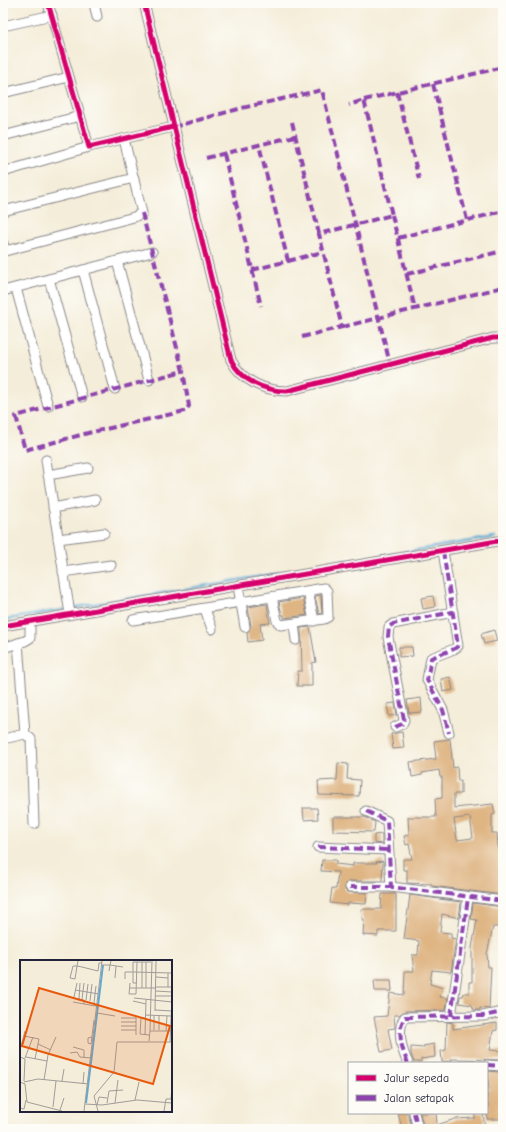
<svg xmlns="http://www.w3.org/2000/svg" width="506" height="1132" font-family="'Comic Neue',sans-serif">
<style>
.lines{fill:none;stroke-linecap:round;stroke-linejoin:round}
.stream{stroke:#5daad6;stroke-width:2.5}
.building{fill:#dfb584;fill-rule:evenodd}
.minor-casing{stroke:#8b888a;stroke-width:11}
.minor{stroke:#fff;stroke-width:9}
.quiet{stroke:#8e44ad;stroke-width:4;stroke-dasharray:8 4;stroke-linecap:butt}
.cycleway-casing{stroke:#fdfcf7;stroke-width:8}
.cycleway{stroke:#d6006c;stroke-width:5}
.inset-river{fill:none;stroke:#5daad6;stroke-width:2}
.inset-road{fill:none;stroke:#a09c9a;stroke-width:1}
.view{fill:#e8590c;fill-opacity:0.15;stroke:#e8590c;stroke-width:2}
.inset-edge{fill:none;stroke:#22223b;stroke-width:2}
</style>
<rect width="100%" height="100%" fill="#fdfcf7"/>
<filter id="ink" filterUnits="userSpaceOnUse"><feTurbulence type="fractalNoise" baseFrequency=".025" numOctaves="2"/><feDisplacementMap in="SourceGraphic" scale="8" xChannelSelector="R" yChannelSelector="G"/><feConvolveMatrix kernelMatrix="1 2 1 2 8 2 1 2 1" color-interpolation-filters="sRGB"/></filter>
<filter id="wash" filterUnits="userSpaceOnUse"><feTurbulence type="fractalNoise" baseFrequency=".012" numOctaves="4" result="noise"/><feDisplacementMap in="SourceGraphic" scale="16" xChannelSelector="R" yChannelSelector="G"/><feGaussianBlur stdDeviation="0.9" result="paint"/><feColorMatrix in="noise" values="0 0 0 0 0 0 0 0 0 0 0 0 0 0 0 0 0 1.4 0 .05"/><feComposite in="paint" operator="in"/></filter>
<g filter="url(#wash)">
<rect width="100%" height="100%" fill="#f4edd9"/>
<g class="lines">
<g class="stream">
<path d="M72,608L495,537"/>
<path d="M3,620L67,609"/>
</g>
</g>
<g id="blocks">
<g class="building">
<path d="M321,595L322,613L319,614L315,596Z"/>
<path d="M433,596L435,607L423,609L421,598Z"/>
<path d="M303,598L307,615L284,618V615H282L279,602Z"/>
<path d="M267,604L270,623L260,624L262,640L248,642L247,633L251,626L248,607Z"/>
<path d="M310,627L316,662L312,663V686H297L298,671H302L301,628Z"/>
<path d="M494,630L497,641L484,644L481,634Z"/>
<path d="M399,647H412L413,656L399,657Z"/>
<path d="M450,677L453,690L443,692L441,679Z"/>
<path d="M421,698L422,712L409,713L407,700Z"/>
<path d="M395,703L397,715L389,716L387,704Z"/>
<path d="M402,732L404,748L393,749L391,734Z"/>
<path d="M450,739L453,768L457,767L458,781H461V794H454V808L493,804L495,814L492,815V833H497L498,845L502,866H503V895L432,886V884L407,883V870H403V859H412L409,844L406,845L404,836L409,835L408,817H436L435,799L442,798V777H440L439,770L422,773V775L412,777L410,762L436,759L434,741ZM470,817L473,838L457,840L454,819Z"/>
<path d="M338,763L348,764L347,779L360,780L359,796L319,795L318,781L337,780Z"/>
<path d="M303,808H317L318,819L304,820Z"/>
<path d="M333,817H365L375,822L374,832L333,831Z"/>
<path d="M382,834V844L374,843V835Z"/>
<path d="M322,860H336V864L353,866V863H377L376,862L383,861L382,881H350L345,884V890L347,892L367,893L366,904L348,903V905L330,903L332,888L336,889L338,872L321,871Z"/>
<path d="M382,894H396V931H378V936L363,935L364,919H362L361,909H381Z"/>
<path d="M410,895L461,902L459,918L442,914L440,932L451,933V938L456,939L451,972L432,970L430,984L443,988L440,997L448,998L446,1010L405,1011L399,1015H394L395,1028L388,1029L392,1050L381,1052L374,1017L387,1016L390,993L404,995L405,971H414L412,955H418L419,941L404,939Z"/>
<path d="M473,903L503,907V927H493L487,954L488,967H491L489,1009L480,1008V1010H474L472,1005L459,1003L460,996H463L464,993H469V982H472V948L477,920L471,919Z"/>
<path d="M374,980H391L392,991H375Z"/>
<path d="M447,1022L453,1023V1029L497,1023V1030L493,1031L490,1050L503,1051V1060L451,1059L452,1061L442,1062L441,1051L446,1050Z"/>
<path d="M434,1044L435,1057L421,1059V1062H414L411,1054V1047L424,1048L423,1046Z"/>
<path d="M487,1071L499,1072L500,1078H501L503,1095V1097L501,1098V1119H487V1108H489L487,1100V1091L489,1090Z"/>
<path d="M398,1113H408L412,1129H402Z"/>
<path d="M420,1113H436L437,1125L455,1119L475,1118V1113H483L485,1129H424Z"/>
</g>
</g>
</g>
<g filter="url(#ink)">
<use href="#blocks" fill-opacity="0" stroke="#8b888a" stroke-width="1"/>
<g class="lines">
<g class="minor-casing">
<g id="minor">
<path d="M48,3L89,147L173,127"/>
<path d="M94,3L97,17"/>
<path d="M144,3L231,360C242,381 264,391 287,391L493,338H503"/>
<path d="M3,26L52,15"/>
<path d="M3,93L69,77"/>
<path d="M3,136L80,116"/>
<path d="M3,172L89,147"/>
<path d="M3,211L134,178"/>
<path d="M3,243L5,251L134,217L142,213L124,139"/>
<path d="M117,261L149,380"/>
<path d="M83,270L115,389"/>
<path d="M49,279L82,397"/>
<path d="M16,288L48,406"/>
<path d="M3,291L152,252"/>
<path d="M46,460L70,614"/>
<path d="M48,475L88,468"/>
<path d="M53,508L95,500"/>
<path d="M58,539L104,533"/>
<path d="M443,551L458,646L454,649L431,658L427,680L443,710L449,733"/>
<path d="M63,572L111,565"/>
<path d="M238,586L245,627"/>
<path d="M308,591L314,621"/>
<path d="M205,609L212,629"/>
<path d="M133,620L324,588L327,591L328,617L324,619L281,625L277,621L272,597"/>
<path d="M294,624L296,640"/>
<path d="M3,626L503,540"/>
<path d="M18,643L25,734L31,739L34,824"/>
<path d="M3,648L25,641L30,638V621"/>
<path d="M395,727L402,724L404,720L388,637L389,627L393,624L453,612"/>
<path d="M3,739L25,734"/>
<path d="M366,811L387,821L391,887"/>
<path d="M318,847L388,850"/>
<path d="M350,887H391L503,901"/>
<path d="M451,1016L468,898"/>
<path d="M408,1063C402,1051 396,1029 405,1017L483,1016L503,1012"/>
<path d="M487,1065L503,1066"/>
<path d="M414,1113L418,1129"/>
</g>
</g>
<use href="#minor" class="minor"/>
<g class="quiet">
<path d="M433,84L467,220"/>
<path d="M397,92L419,179"/>
<path d="M364,100L503,67"/>
<path d="M292,122L319,234L392,215L364,100L349,105"/>
<path d="M173,127L242,108L322,90L390,364"/>
<path d="M224,154L261,306"/>
<path d="M206,158L295,136"/>
<path d="M142,213L183,371L16,416L25,450L88,433L185,411L189,406L183,371"/>
<path d="M392,215L415,309"/>
<path d="M398,238L503,211"/>
<path d="M288,261L323,252"/>
<path d="M252,270L288,261L259,145"/>
<path d="M407,274L503,251"/>
<path d="M342,327L503,287"/>
<path d="M302,337L342,327L319,234"/>
<path d="M443,551L458,646L454,649L431,658L427,680L443,710L449,733"/>
<path d="M395,727L402,724L404,720L388,637L389,627L393,624L453,612"/>
<path d="M366,811L387,821L391,887"/>
<path d="M318,847L388,850"/>
<path d="M350,887H391L503,901"/>
<path d="M451,1016L468,898"/>
<path d="M408,1063C402,1051 396,1029 405,1017L483,1016L503,1012"/>
<path d="M487,1065L503,1066"/>
<path d="M414,1113L418,1129"/>
</g>
<g class="cycleway-casing">
<g id="cycleway">
<path d="M48,3L89,147L173,127"/>
<path d="M144,3L231,360C242,381 264,391 287,391L493,338H503"/>
<path d="M3,626L503,540"/>
</g>
</g>
<use href="#cycleway" class="cycleway"/>
</g>
</g>
<g transform="translate(20 960)">
<rect width="152" height="152" fill="#f4edd9"/>
<path class="inset-river" d="M66,143L83,5"/>
<path class="inset-road" d="M58,1L57,6L55,19L50,18L53,6H57L62,7L78,11L79,3H82M126,2V28M82,5H90L91,1M89,11L90,5L103,7M136,17L148,18M95,18L96,6M105,19V12H113V2H131M110,23L109,34H116L117,2M117,23H113V12L152,13M76,26L74,43L77,48M136,27H152M148,27V13M110,28H136M122,28V2M55,30L79,34M136,31L152,32M135,36H152M54,37L57,23M54,38L64,40V44M114,38L152,42M59,39L60,23M62,39L64,23M66,40L68,24M70,41L72,24M113,41L126,44M53,42L75,46M135,50L152,51M135,51L136,1M77,53L95,56M125,55L151,56M101,58H116M125,58H121L120,74L129,75M101,62H116M101,66H116M101,70H116M134,70V56M139,70V56M130,71L132,1M146,71L147,56M116,75V56M125,75L126,40M4,76L19,79L15,99M129,81L130,71H151M150,82L152,38M18,84L31,90M71,84L74,60M71,84L68,83V78L72,77M53,87L64,90V98M0,90L5,71M50,93L57,92L60,97L71,98M0,97L5,99L4,121M6,97L27,101M5,98L13,77M24,120L28,95L36,77M42,121L44,109M0,122L5,124L7,142L42,151M4,122L18,119L69,124M63,124L64,112M115,140L119,122M87,143L89,131L103,130M95,143L98,120M65,144L82,145L117,140L152,143M77,145L79,137L87,138M33,147L36,121M0,148L4,149L6,140M40,150L44,138M64,151L82,1M78,151L74,136L94,112L97,82H152M144,151L146,139H151L152,128"/>
<path class="view" d="M19,28L150,66L133,124L2,86Z"/>
<rect width="152" height="152" class="inset-edge"/>
</g>
<rect width="506" height="1132" fill="none" stroke="#fdfcf7" stroke-width="16"/>
<rect x="348" y="1062" width="140" height="52" fill="#fdfcf7" stroke="#a5a5ac"/>
<rect x="356" y="1075" width="20" height="6" fill="#d6006c" stroke="#a5a5ac"/>
<text x="384" y="1082" font-size="12" fill="#22223b">Jalur sepeda</text>
<rect x="356" y="1095" width="20" height="6" fill="#8e44ad" stroke="#a5a5ac"/>
<text x="384" y="1102" font-size="12" fill="#22223b">Jalan setapak</text>
</svg>
